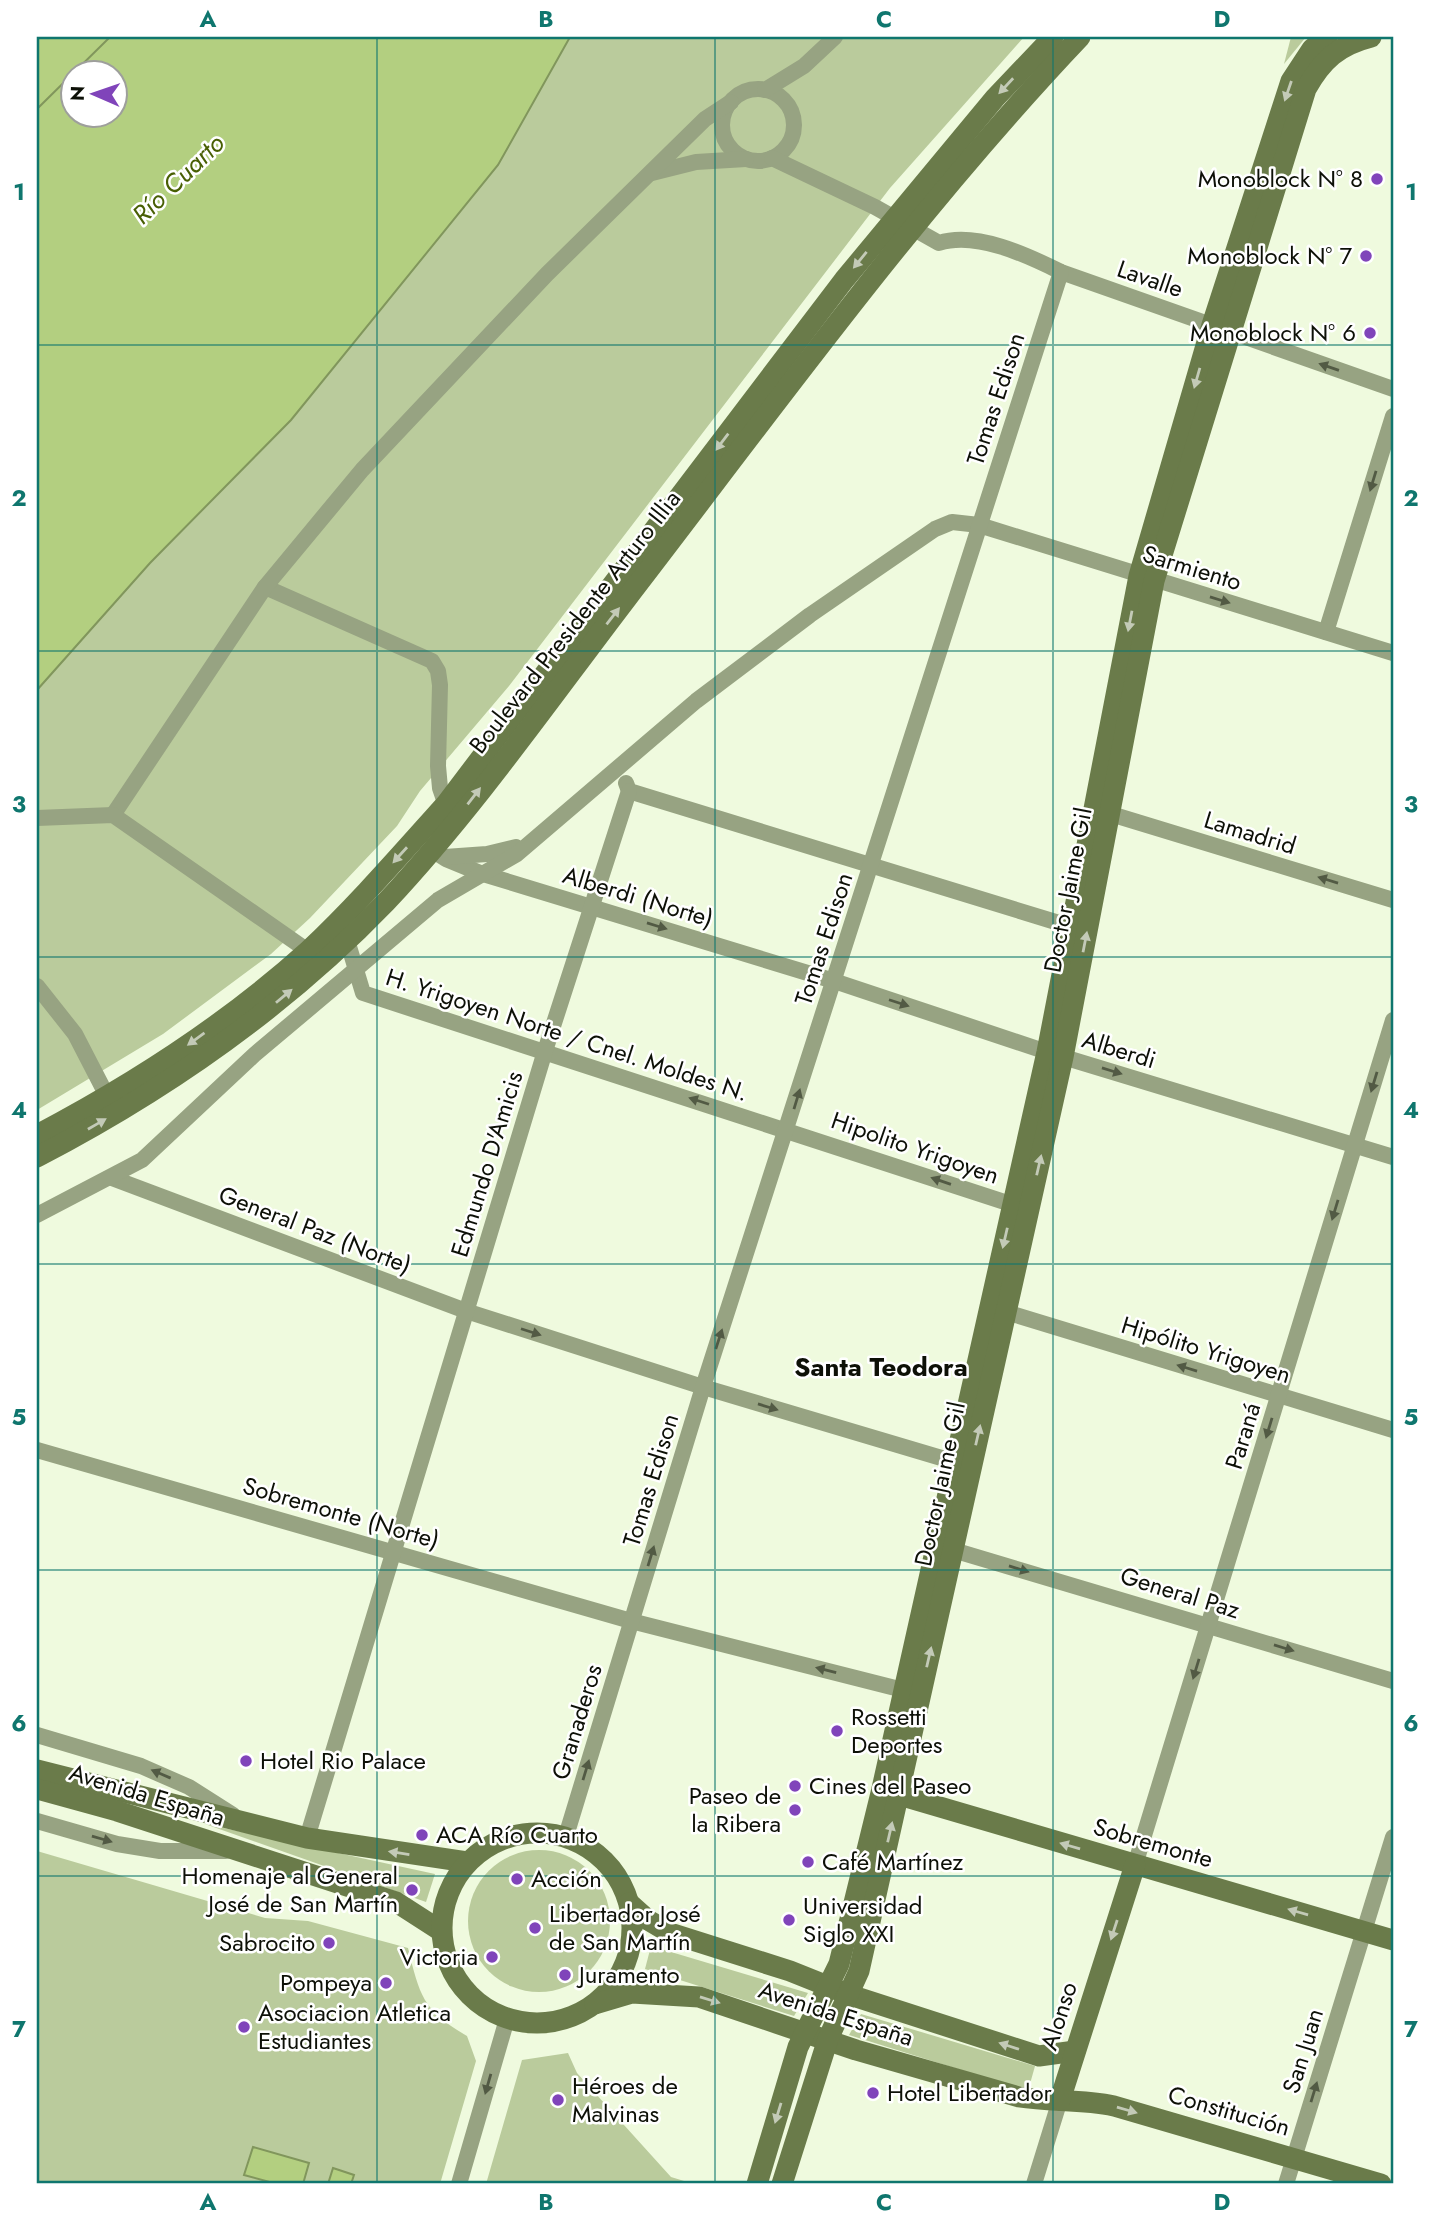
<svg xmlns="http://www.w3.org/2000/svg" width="1430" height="2221" font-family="Jost,sans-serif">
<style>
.green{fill:#bacb9c}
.forest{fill:#b5d081}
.water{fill:#b3cf80;stroke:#81965c;stroke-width:2;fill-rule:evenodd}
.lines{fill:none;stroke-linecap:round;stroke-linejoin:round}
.street{stroke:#97a382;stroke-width:16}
.secondary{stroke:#6a7b4a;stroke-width:21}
.oneway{fill:#c3cab7}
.oneway2{fill:#525a44}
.grid{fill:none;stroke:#0f766e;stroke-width:2;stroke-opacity:0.55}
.poi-dot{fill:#8044ba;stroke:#fff;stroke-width:2.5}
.labels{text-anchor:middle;stroke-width:5;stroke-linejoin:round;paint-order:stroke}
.poi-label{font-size:24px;fill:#0d1007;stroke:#fff;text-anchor:start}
.street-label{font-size:24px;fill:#0d1007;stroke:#fff}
.water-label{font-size:26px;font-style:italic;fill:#485f03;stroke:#fff}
.neighbourhood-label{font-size:26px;font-weight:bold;fill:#0d1007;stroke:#fff}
.neatline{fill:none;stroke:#0f766e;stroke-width:2.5}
.grid-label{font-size:23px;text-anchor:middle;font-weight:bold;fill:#0f766e}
</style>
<rect width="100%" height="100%" fill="#effade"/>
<g class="green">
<path d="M570,37H1024L890,188L509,686L420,791L397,826L310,918L271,954L163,1034L37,1110V690L150,563L291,420L498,165Z"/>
<path d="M1291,37H1306L1284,64Z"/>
<path d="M205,1824L435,1874L426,1902Z"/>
<circle cx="539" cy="1921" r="71"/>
<path d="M37,1851L265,1918L308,1921L408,1948C420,1997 423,2010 467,2036L476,2061L440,2184H37Z"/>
<path d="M651,1946L808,1993L794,2016L645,1969Z"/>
<path d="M861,2014L1035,2066L1028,2091L849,2035Z"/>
<path d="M568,2053L577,2073L671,2177L694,2184H486L522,2060Z"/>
</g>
<path class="forest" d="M37,37H110L37,109Z"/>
<g class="water">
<path d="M110,37H570L498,165L291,420L150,563L37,690V109ZM74,74H116V116H74Z"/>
<path d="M253,2147L309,2163L303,2184H277L244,2175Z"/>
<path d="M333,2168L354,2175L351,2184H328Z"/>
</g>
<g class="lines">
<g class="street">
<circle cx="758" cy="125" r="36"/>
<path d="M765,90L804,66L835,37"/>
<path d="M772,158L875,207L939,243C976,231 1027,255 1061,272L1393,389"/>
<path d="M652,173L696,162L746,159"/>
<path d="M265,587L432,661L438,671L440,685L438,766L440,788L448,811"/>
<path d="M1326,632L1393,416"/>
<path d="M626,783L629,791L1072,927"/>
<path d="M1101,811L1393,900"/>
<path d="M113,815L265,587L362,470L547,274L705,119L731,102"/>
<path d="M37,818L113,815L308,951"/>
<path d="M432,850L446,859L480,873L834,981L1047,1052L1393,1157"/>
<path d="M445,857L487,854L516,847"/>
<path d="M342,934L347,940L363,993L1023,1208"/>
<path d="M37,986L75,1034L107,1096"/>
<path d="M112,1178L466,1311L703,1387L965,1465"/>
<path d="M37,1215L142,1160L254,1055L438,900L517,854L696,701L810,615L935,529L952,522L979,525L1393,653"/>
<path d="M1006,1312L1393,1430"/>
<path d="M37,1450L631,1621L915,1693"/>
<path d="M953,1550L1393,1681"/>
<path d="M37,1735L141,1766L189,1787L233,1815"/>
<path d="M37,1821L117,1844L160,1851H226"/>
<path d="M566,1836L703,1387L1061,272"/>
<path d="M307,1838L545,1051L629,791"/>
<path d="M1135,1865L1393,1020"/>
<path d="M459,2184L507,2019"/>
<path d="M1034,2184L1060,2100"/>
<path d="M1286,2184L1393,1837"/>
</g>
<g class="secondary">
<path d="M37,1135C134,1084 227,1024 308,951C357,905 401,854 446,804L844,280L995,98L1053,37"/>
<path d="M37,1157C166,1090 285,1007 386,902C474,808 549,700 627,598C774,407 914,212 1080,37"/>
<path d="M37,1770L307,1838L467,1862"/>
<path d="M37,1789L117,1811L396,1902L441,1931"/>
<path d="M899,1795L1393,1940"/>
<circle cx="537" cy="1928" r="95"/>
<path d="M629,1903L648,1920L670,1933L790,1971L850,1995L1039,2056L1075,2051"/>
<path d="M595,2004L632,1993L699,1997L856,2050L1019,2097C1051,2102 1082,2099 1114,2106L1381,2184"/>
<path d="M1060,2100L1135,1865"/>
<path d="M757,2184L798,2047L839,1964L881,1793L1047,1052L1139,576L1212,325L1291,81L1312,49L1327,37"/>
<path d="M782,2184L828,2039L859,1971L1063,1057L1154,581L1306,89C1322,60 1339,45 1371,37"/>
</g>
</g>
<defs><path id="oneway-solid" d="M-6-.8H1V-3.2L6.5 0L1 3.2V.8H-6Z" transform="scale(1.75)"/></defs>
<g class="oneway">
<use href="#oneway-solid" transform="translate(1006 86) rotate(133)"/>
<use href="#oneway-solid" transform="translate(1288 91) rotate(109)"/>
<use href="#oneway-solid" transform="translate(860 260) rotate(129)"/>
<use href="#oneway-solid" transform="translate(1197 378) rotate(106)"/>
<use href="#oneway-solid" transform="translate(722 442) rotate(127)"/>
<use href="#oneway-solid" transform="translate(613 616) rotate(-52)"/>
<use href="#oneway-solid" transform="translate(1130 621) rotate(101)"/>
<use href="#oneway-solid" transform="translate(474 796) rotate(-52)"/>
<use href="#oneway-solid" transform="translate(400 855) rotate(132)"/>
<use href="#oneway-solid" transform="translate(1085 942) rotate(-79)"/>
<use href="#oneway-solid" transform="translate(284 996) rotate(-40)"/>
<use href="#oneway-solid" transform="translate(196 1039) rotate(144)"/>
<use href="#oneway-solid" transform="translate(97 1124) rotate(-30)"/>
<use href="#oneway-solid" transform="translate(1039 1165) rotate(-77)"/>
<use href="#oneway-solid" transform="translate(1005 1238) rotate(103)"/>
<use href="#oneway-solid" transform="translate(978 1435) rotate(-77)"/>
<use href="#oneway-solid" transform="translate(929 1657) rotate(-77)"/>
<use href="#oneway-solid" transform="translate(890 1832) rotate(-77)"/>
<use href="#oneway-solid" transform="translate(1070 1846) rotate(-164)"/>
<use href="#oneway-solid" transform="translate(399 1853) rotate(-171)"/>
<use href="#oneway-solid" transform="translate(1298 1912) rotate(-164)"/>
<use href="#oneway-solid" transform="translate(1114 1930) rotate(108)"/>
<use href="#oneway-solid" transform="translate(710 2000) rotate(17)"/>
<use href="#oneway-solid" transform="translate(1009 2046) rotate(-162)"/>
<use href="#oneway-solid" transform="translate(1127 2110) rotate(16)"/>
<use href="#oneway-solid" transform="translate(778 2113) rotate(107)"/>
</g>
<g class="oneway2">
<use href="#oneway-solid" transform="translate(1329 367) rotate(-161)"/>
<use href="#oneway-solid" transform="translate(1373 481) rotate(107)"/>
<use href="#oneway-solid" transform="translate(1220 600) rotate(17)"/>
<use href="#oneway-solid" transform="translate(1328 880) rotate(-163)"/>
<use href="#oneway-solid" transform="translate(657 926) rotate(17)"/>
<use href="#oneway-solid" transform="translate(899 1003) rotate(18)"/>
<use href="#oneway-solid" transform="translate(1112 1071) rotate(17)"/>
<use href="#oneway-solid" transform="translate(1374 1082) rotate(107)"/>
<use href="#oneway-solid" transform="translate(797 1099) rotate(-73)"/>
<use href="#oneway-solid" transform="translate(699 1101) rotate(-162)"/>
<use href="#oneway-solid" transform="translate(941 1181) rotate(-161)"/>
<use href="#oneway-solid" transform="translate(1335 1210) rotate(107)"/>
<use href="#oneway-solid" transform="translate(531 1332) rotate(18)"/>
<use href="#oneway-solid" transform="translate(719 1339) rotate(-72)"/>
<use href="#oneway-solid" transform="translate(1187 1368) rotate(-163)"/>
<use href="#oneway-solid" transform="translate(768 1407) rotate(17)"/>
<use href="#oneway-solid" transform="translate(1269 1428) rotate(107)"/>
<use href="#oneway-solid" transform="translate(651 1556) rotate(-73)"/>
<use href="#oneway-solid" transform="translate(1019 1569) rotate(17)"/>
<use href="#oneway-solid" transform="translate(1284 1648) rotate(17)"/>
<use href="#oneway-solid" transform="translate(1196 1669) rotate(107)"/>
<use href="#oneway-solid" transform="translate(826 1670) rotate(-166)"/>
<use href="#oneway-solid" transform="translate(586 1770) rotate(-73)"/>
<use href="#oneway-solid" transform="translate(161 1774) rotate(-157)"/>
<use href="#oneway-solid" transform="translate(102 1839) rotate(16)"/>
<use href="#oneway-solid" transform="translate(488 2084) rotate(106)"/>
<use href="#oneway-solid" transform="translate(1314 2092) rotate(-73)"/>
</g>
<path class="grid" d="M377,37V2184M715,37V2184M1053,37V2184M37,345H1393M37,651H1393M37,957H1393M37,1264H1393M37,1570H1393M37,1876H1393"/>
<g class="poi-dot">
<circle cx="1377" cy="179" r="7"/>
<circle cx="1366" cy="256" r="7"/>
<circle cx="1370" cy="333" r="7"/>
<circle cx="837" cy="1731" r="7"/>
<circle cx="246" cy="1761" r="7"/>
<circle cx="795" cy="1786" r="7"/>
<circle cx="795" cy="1810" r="7"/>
<circle cx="422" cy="1835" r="7"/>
<circle cx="808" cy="1862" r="7"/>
<circle cx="517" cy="1879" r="7"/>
<circle cx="412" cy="1890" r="7"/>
<circle cx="789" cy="1920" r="7"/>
<circle cx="535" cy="1928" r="7"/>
<circle cx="329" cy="1943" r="7"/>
<circle cx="492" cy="1957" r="7"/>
<circle cx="565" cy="1975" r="7"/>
<circle cx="386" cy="1983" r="7"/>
<circle cx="244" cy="2027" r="7"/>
<circle cx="873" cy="2093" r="7"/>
<circle cx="558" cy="2100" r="7"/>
</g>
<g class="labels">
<g class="poi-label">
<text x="1363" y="187" text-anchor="end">Monoblock Nº 8</text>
<text x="1352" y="264" text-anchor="end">Monoblock Nº 7</text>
<text x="1356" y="341" text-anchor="end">Monoblock Nº 6</text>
<text x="851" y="1725">Rossetti<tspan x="851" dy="28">Deportes</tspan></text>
<text x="260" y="1769">Hotel Rio Palace</text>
<text x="809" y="1794">Cines del Paseo</text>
<text x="781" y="1804" text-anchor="end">Paseo de<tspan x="781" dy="28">la Ribera</tspan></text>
<text x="436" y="1843">ACA Río Cuarto</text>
<text x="822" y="1870">Café Martínez</text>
<text x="398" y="1884" text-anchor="end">Homenaje al General<tspan x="398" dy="28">José de San Martín</tspan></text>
<text x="531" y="1887">Acción</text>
<text x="803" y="1914">Universidad<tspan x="803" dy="28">Siglo XXI</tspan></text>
<text x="549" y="1922">Libertador José<tspan x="549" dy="28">de San Martín</tspan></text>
<text x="315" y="1951" text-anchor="end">Sabrocito</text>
<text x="478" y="1965" text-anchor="end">Victoria</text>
<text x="579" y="1983">Juramento</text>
<text x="372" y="1991" text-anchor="end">Pompeya</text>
<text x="258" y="2021">Asociacion Atletica<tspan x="258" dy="28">Estudiantes</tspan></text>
<text x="572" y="2094">Héroes de<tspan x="572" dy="28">Malvinas</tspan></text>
<text x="887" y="2101">Hotel Libertador</text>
</g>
<g class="street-label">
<text transform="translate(1150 279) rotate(19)" y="8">Lavalle</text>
<text transform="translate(996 399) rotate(-72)" y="8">Tomas Edison</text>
<text transform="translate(1192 568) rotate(17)" y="8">Sarmiento</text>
<text transform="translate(575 622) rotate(-52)" y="8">Boulevard Presidente Arturo Illia</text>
<text transform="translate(1250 833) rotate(17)" y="8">Lamadrid</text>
<text transform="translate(1068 890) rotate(-79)" y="8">Doctor Jaime Gil</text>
<text transform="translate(638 897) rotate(17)" y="8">Alberdi (Norte)</text>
<text transform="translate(824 939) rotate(-72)" y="8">Tomas Edison</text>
<text transform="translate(567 1035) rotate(18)" y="8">H. Yrigoyen Norte / Cnel. Moldes N.</text>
<text transform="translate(1119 1050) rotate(17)" y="8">Alberdi</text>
<text transform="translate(915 1148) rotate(19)" y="8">Hipolito Yrigoyen</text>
<text transform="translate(487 1164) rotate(-73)" y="8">Edmundo D'Amicis</text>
<text transform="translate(315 1230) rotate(21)" y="8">General Paz (Norte)</text>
<text transform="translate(1206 1350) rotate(17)" y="8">Hipólito Yrigoyen</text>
<text transform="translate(1243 1436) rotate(-73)" y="8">Paraná</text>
<text transform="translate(651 1480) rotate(-73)" y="8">Tomas Edison</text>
<text transform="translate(940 1484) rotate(-78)" y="8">Doctor Jaime Gil</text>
<text transform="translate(341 1513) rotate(16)" y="8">Sobremonte (Norte)</text>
<text transform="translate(1180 1593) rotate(17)" y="8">General Paz</text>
<text transform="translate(577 1722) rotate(-73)" y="8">Granaderos</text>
<text transform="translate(147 1795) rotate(17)" y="8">Avenida España</text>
<text transform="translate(1153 1843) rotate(16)" y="8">Sobremonte</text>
<text transform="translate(836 2014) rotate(18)" y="8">Avenida España</text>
<text transform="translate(1059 2016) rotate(-72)" y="8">Alonso</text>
<text transform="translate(1303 2051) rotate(-73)" y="8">San Juan</text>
<text transform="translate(1229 2111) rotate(16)" y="8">Constitución</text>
</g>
<g class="water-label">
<text transform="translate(178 179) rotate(-44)" y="9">Río Cuarto</text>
</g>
<g class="neighbourhood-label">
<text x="881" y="1376">Santa Teodora</text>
</g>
</g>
<rect width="1430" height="2221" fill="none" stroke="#ffffff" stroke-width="77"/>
<g transform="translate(94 94) rotate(272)"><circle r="33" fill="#ffffff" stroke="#9e9f9c" stroke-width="2"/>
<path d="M0-5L12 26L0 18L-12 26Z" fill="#8044ba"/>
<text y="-10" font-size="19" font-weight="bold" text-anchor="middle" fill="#0d1007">N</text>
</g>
<rect x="38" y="38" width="1354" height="2144" class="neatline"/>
<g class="grid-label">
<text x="208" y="27">A</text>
<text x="546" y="27">B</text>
<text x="884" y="27">C</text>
<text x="1222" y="27">D</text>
<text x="19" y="200">1</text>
<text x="1411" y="200">1</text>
<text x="19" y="506">2</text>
<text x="1411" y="506">2</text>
<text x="19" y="812">3</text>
<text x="1411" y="812">3</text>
<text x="19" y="1118">4</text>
<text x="1411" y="1118">4</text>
<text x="19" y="1425">5</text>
<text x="1411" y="1425">5</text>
<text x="19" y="1731">6</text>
<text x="1411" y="1731">6</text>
<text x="19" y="2037">7</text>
<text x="1411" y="2037">7</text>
<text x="208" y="2210">A</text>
<text x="546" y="2210">B</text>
<text x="884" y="2210">C</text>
<text x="1222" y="2210">D</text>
</g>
</svg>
